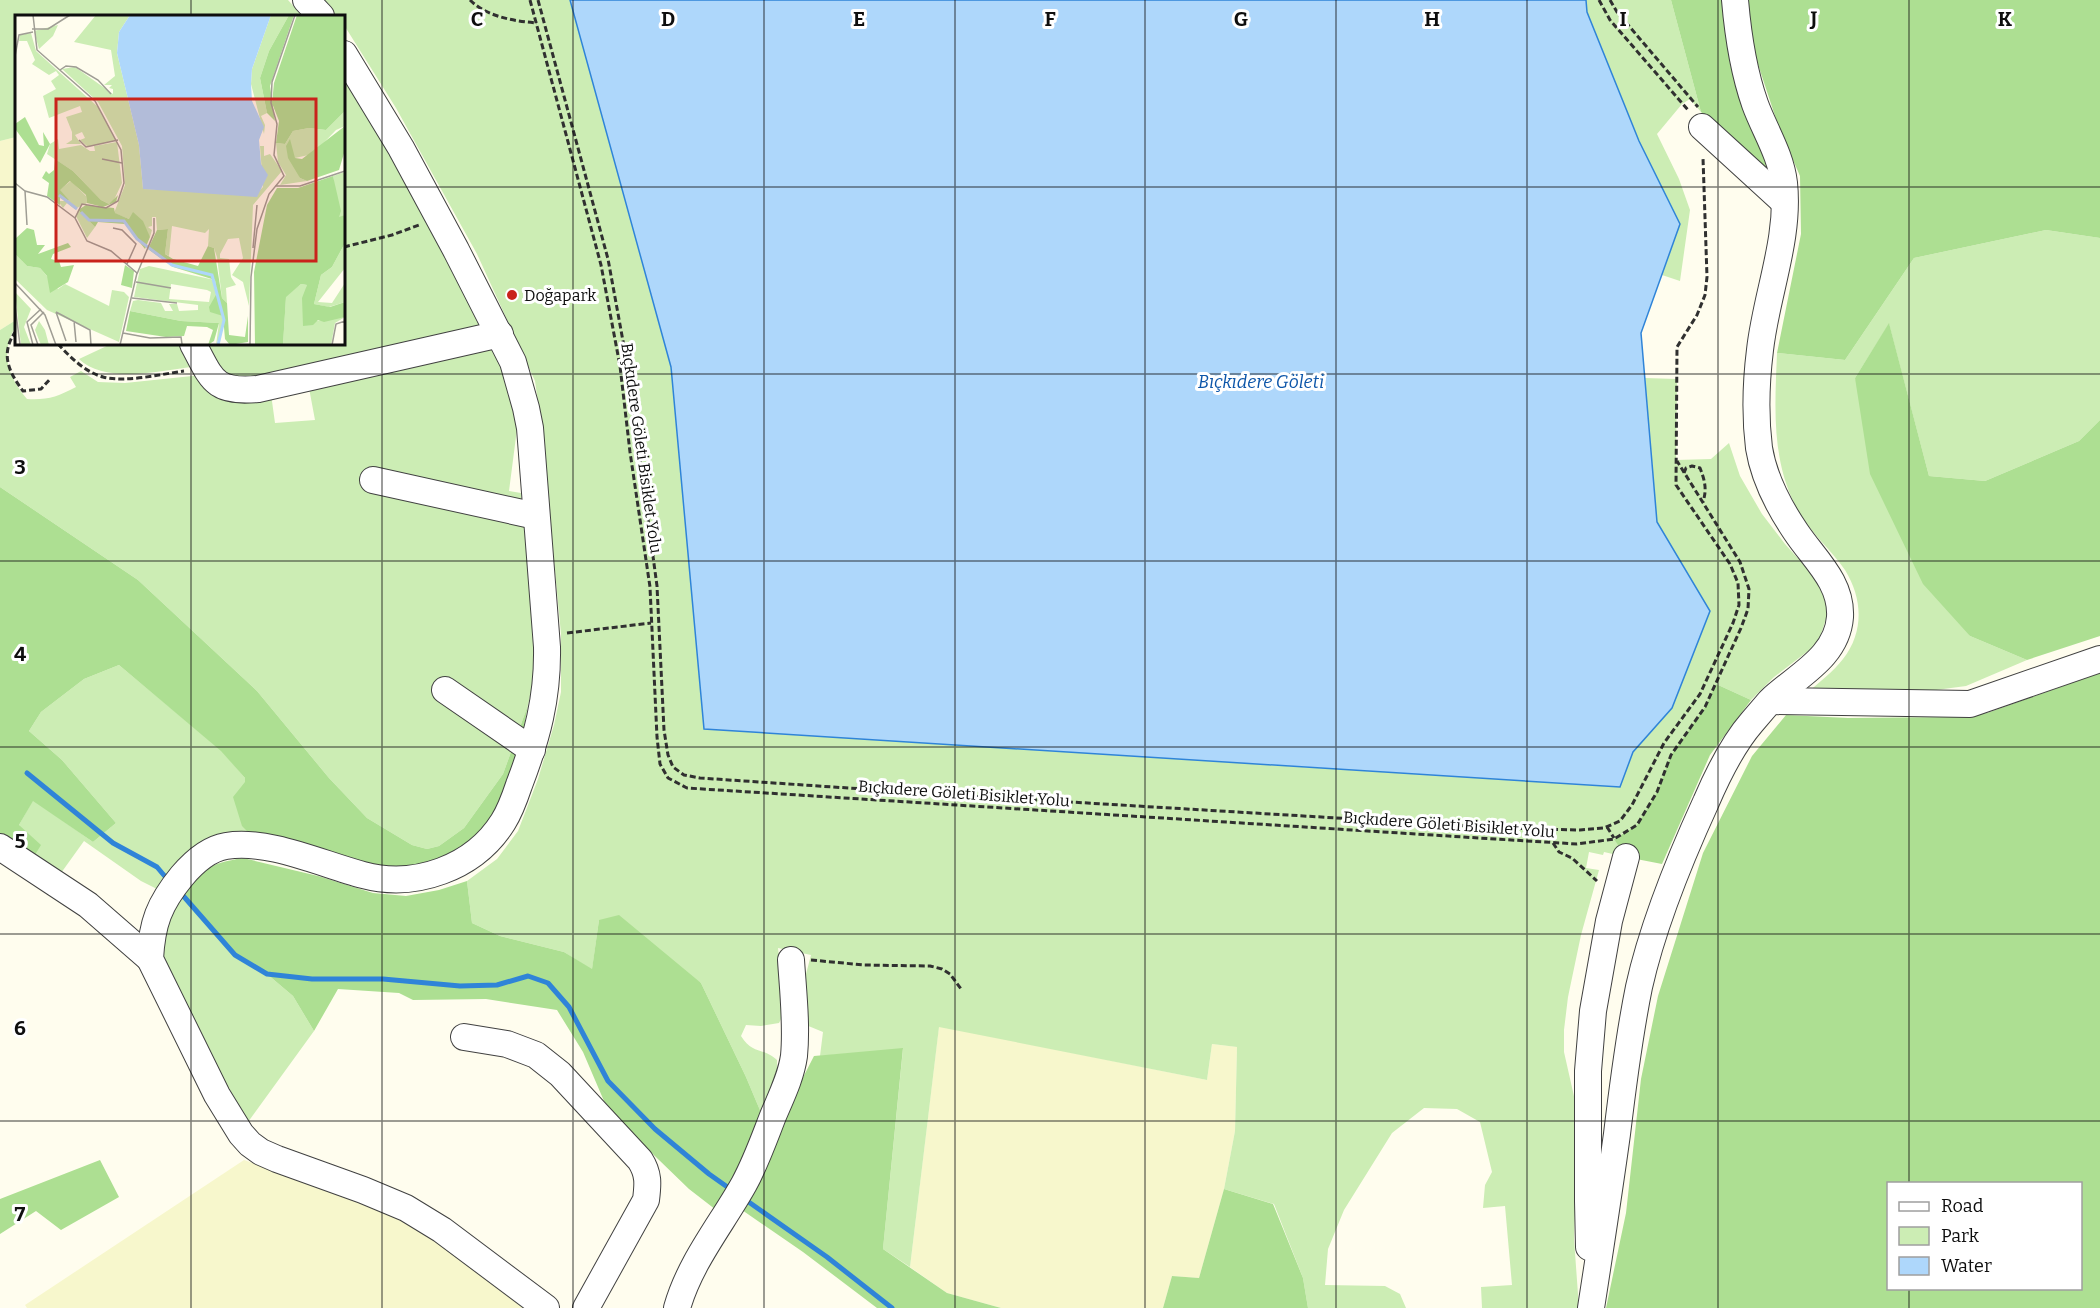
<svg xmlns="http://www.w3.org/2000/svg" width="2100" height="1308" font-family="Bitter,serif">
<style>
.farmland{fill:#f7f7cc}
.green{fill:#ccedb4}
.forest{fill:#addf92;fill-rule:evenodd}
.water{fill:#aed7fb;stroke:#2f84d8;stroke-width:1.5}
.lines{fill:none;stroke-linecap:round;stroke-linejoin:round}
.stream{stroke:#2f84d8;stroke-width:5}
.minor-casing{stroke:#414141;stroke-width:28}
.path{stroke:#303030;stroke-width:3;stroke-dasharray:6 3;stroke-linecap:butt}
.minor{stroke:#fff;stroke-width:26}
.grid{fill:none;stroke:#0e0e0e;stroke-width:1.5;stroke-opacity:0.55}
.poi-dot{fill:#c9231b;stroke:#fff;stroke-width:2}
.labels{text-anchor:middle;stroke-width:6;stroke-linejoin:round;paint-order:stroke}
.poi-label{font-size:16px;fill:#0e0e0e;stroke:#fff;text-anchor:start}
.street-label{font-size:16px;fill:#0e0e0e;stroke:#fff}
.water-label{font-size:18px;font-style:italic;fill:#0d56a9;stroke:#fff}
.inset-river{fill:none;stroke:#aed7fb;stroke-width:3}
.inset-road{fill:none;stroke:#9f9d94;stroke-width:1.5}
.view{fill:#c9231b;fill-opacity:0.15;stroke:#c9231b;stroke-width:3}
.inset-edge{fill:none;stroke:#0e0e0e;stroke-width:3}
.grid-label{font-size:20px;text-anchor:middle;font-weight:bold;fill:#0e0e0e;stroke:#fff;stroke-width:6;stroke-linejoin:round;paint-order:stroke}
</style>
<rect width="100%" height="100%" fill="#fffdee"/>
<g class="farmland">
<path d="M16,137V320L0,330V141Z"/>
<path d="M939,1026L1207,1080L1212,1044L1237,1047L1235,1131L1224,1189L1199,1278L1172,1276L1163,1308H1001L947,1293L910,1267Z"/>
<path d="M244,1160L359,1198L427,1231L525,1308H27L25,1305Z"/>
</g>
<g class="green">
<path d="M0,0H288L302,16H16V137L0,141Z"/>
<path d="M322,0H571L671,367L704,729L1619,787L1633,752L1672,708L1710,611L1657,522L1645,378L1677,379L1676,460L1711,459L1729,443L1740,476L1762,514L1785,544L1821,584L1826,598L1828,613L1820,637L1812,648L1774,677L1751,700L1716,684L1705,707L1671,755L1657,792L1637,825L1614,838L1626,857L1604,852L1603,855L1589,852L1586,868L1599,870L1581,935L1568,997L1564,1030V1052L1578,1114L1574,1239L1579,1308H1482L1481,1287L1512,1285L1505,1206L1483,1208L1485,1185L1492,1172L1480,1122L1457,1109L1424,1108L1392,1133L1344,1210L1328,1249L1325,1285L1385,1286L1400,1294L1406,1308H1308L1303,1278L1274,1204L1224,1189L1235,1131L1237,1047L1212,1044L1207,1080L939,1027L910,1267L883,1249L903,1049L820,1056L823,1032L806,1025L801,993L811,955L778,948L785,1011L779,1023L761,1026L746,1025L741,1036C753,1055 763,1047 777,1060V1070L762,1115L746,1077L701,983L599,920L592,970L564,952L500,936L472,923L467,881L497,859L518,831L538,779L554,725L561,692V634L541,423L535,381L477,254L396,108L344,25V16H337Z"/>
<path d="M1586,0H1671L1701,112L1690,99L1682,104L1657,134L1679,179L1690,210L1680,281L1662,275L1679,224L1639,141L1587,12Z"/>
<path d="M344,73L398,166L486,331L228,382L203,344H344Z"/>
<path d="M2046,230L2100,238V420L2079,441L1985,481L1929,476L1889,324L1855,378L1970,636L2027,660L1966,686L1906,694H1806C1818,683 1833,672 1843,659C1864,632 1863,599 1845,570C1830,548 1807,530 1795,505C1771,457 1775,405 1777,353L1845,360L1914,258Z"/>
<path d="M16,320V326C0,353 7,375 27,399C48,400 57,397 76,387L70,377L81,371L98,382L125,383L202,375L271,394L275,423L315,420L309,388L491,343L505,377L517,429L509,491L521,493L527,542L535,675L528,705L503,774L464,828L439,846L427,849L412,845L367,818L329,778L257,691L138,580L0,487V330Z"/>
<path d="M111,344H184L198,366C164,370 106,385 79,359Z"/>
<path d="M119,665L222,751L245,778L251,835L157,889L141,881L84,841L61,873L33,858L19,825L33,800L93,842L116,823L62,760L29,731L41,712L84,679Z"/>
<path d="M181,894L235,955L267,974L293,996L314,1031L248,1122L194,1026L165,966L162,947L164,924Z"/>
</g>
<g class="forest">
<path d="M1671,0H1723L1730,64L1743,107L1772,174L1701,112Z"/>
<path d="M1747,0H2100V238L2046,230L1914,258L1845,360L1777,353L1801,234L1800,176L1779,128L1747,31Z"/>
<path d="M1889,323L1929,476L1985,481L2079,441L2100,420V636L2027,660L1970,636L1923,584L1870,474L1855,378Z"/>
<path d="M0,487L138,580L257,691L329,778L367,818L412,845L427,849L439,846L464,828L503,774L528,705L517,764L499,806L485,828L460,853L439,863L379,869L251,835L242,826L233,797L245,782V778L221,751L119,665L84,679L41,712L29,731L62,760L116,823L93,842L33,801L19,825L41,845L33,858L0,837Z"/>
<path d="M2100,673V1308H1606L1626,1213L1641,1079L1658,996L1703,853L1752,756L1786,715L1848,718L1953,717L1987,713ZM1888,1184H2080V1288H1888Z"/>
<path d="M1716,684L1751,700L1710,755L1662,864L1626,857L1614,839L1637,825L1657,792L1671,755L1705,707Z"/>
<path d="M243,858L318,876L373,893L406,896L439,890L467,881L472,923L500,936L564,952L592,969L599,920L619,915L701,983L746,1077L762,1115L720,1213L689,1189L629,1131L604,1101L583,1052L557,1010L486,999L413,1000L399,993L338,989L314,1031L293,996L267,974L235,955L181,894C204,868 208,864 243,858Z"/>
<path d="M903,1048L883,1249L947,1293L1001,1308H877L803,1252L742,1210L795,1093L814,1056Z"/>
<path d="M100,1160L119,1197L61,1230L36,1211L0,1234V1199Z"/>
<path d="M1224,1189L1273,1204L1303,1278L1308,1308H1163L1172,1276L1199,1278Z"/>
</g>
<path class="water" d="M570,0H1586L1587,12L1639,141L1680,224L1641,333L1657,522L1710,611L1672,708L1633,752L1620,787L704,729L671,367Z"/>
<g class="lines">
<g class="stream">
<path d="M27,773L113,843L157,867L168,880"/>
<path d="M179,891L235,955L267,974L312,979H383L460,986L497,985L528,976L548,983L569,1007L608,1081L655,1129L709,1174L733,1191"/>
<path d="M743,1198L827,1257L892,1308"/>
</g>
<g class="minor-casing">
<g id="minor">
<path d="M306,0L321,16"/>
<path d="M344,54L401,148L456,250L513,362L526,408L530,428L547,647C548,698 537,738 519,785C515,797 510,811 503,822C474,868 415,889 363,875C321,864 269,839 226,846C208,849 193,863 182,876C159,904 152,923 150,959L217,1095L241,1134L250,1144L261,1152L277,1159L363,1190L406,1208L442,1230L546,1308"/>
<path d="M1702,127L1784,202"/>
<path d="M193,344C212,379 213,393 258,389L500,334"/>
<path d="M373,480L536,516"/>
<path d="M445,690L532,750"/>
<path d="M1771,701L1970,704L2100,659"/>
<path d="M0,847L88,905L150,959"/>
<path d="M464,1037L507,1044L536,1055L560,1074L640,1160C649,1174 648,1184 646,1200L586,1308"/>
<path d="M1589,1247L1588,1201V1071L1593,1011L1609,921L1626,857"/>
<path d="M677,1308C690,1262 721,1225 744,1184C756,1162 764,1139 773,1116C781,1097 791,1077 794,1056C797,1025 793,991 791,960"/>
<path d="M1591,1308C1600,1250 1609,1192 1617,1134C1623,1084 1629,1036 1639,987C1653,924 1679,861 1706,802C1718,774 1732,745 1752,722C1758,715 1764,708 1770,701C1796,676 1837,658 1840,617C1842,582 1814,559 1796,532C1779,507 1764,479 1759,448C1755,416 1756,382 1760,350C1766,295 1790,239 1784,183C1781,155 1764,129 1755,104C1743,70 1738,35 1735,0"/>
</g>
</g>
<g class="path">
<path d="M470,0C487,17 514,21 537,23"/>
<path d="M530,0L601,265L620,366L630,452L650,587L657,737L660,764L668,778L687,788L1495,839L1577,844L1614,839L1637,825L1657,792L1671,755L1705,707L1741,628L1748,609L1749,589L1740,562L1677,461"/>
<path d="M538,0L608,259L627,363L657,586L664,730L668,755L673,767L684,775L700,778L937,794L1504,828L1580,830L1604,828L1620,821L1632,805L1664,743L1700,694L1733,623L1739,605L1738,583L1730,564L1676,485L1677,347L1697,315L1705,295L1707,277L1703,158"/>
<path d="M1599,0L1610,20L1688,110"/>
<path d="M1610,0L1617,12L1698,107"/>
<path d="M344,247L392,235L419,225"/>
<path d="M16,331C0,353 8,371 23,391L41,389L51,378"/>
<path d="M58,344C70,357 85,372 103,377C125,383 162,374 184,371"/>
<path d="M1684,473L1686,468L1692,466L1700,468C1705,481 1707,489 1703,502"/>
<path d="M567,633L651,623"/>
<path d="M1607,827L1614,838"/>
<path d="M1553,843L1559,852L1572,858L1597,881"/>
<path d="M811,960L864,965L930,966L942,969L950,974L961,989"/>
</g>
<use href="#minor" class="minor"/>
</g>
<path class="grid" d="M191,0V16M382,0V1308M573,0V1308M764,0V1308M955,0V1308M1145,0V1308M1336,0V1308M1527,0V1308M1718,0V1308M1909,0V1184M0,187H16M344,187H2100M191,344V1308M0,374H2100M0,561H2100M0,747H2100M0,934H2100M0,1121H2100M1909,1288V1308"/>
<circle class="poi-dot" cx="512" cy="295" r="6"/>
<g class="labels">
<g class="poi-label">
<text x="524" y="301">Doğapark</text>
</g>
<g class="street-label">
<text transform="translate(642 448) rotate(82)" y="6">Bıçkıdere Göleti Bisiklet Yolu</text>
<text transform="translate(964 793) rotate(4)" y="6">Bıçkıdere Göleti Bisiklet Yolu</text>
<text transform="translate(1449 824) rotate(4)" y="6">Bıçkıdere Göleti Bisiklet Yolu</text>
</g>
<g class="water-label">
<text x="1261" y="388">Bıçkıdere Göleti</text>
</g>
</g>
<g transform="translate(15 15)">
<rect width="330" height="330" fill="#fffdee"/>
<path d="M81,0H115L104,17L102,38L124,130L128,174L243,177L248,172L245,131H249V141L255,139L267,156L238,190L234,291L228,267L217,260L228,243L224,223L213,224L205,239V243L214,244L216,262L221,270L211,273L212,288L207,283L202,242L199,233L193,231L194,214L190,218L157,211L154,241L150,239L153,214L142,215L141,202H137V211L133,212L137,215L135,222L114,204L99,198L110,170L107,131L83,87L47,54L60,52L98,79V74L94,73L97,70H89L100,61L96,35L59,27ZM256,0H274L254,36L245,63L252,98L246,101L250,110L249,119L236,69L237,54ZM43,10L38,21L24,34L19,16ZM16,18L21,36L83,92L101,125L73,132L65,125L70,123L67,117L60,120L66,129H51L57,125V117L51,102L67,97L65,91L34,103L28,81L41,74L36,66L44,60L41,56L34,60L17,49L20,45L12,26H4L5,20ZM330,96V111L321,115L298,139L280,143L285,163L292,166L265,170L271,160L263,147L261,128L270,129L278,116L294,113L311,115ZM43,124L44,134L66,130L75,136H80L79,131L102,127L107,168L98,187L94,189L86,185L58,156L32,139L35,129L43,124H47ZM330,157V200L324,203L318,161ZM56,166L71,181L72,188L60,194L52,188L48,193L43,186H55L44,175ZM63,195L80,212L72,223L61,201ZM330,228V253L303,287L317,288L330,268V287L314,292L299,289L306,260L317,252ZM0,239L12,251L25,253L43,274L50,269L94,291L97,275L109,277L114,282L104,327L32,295L0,264ZM134,251L200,265L209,310L201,330L204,308L166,306L115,296L118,286L123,285L146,288L150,296H158L154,289H162L164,296L183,295V290L119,282L125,254ZM156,269L192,275L196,277L194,287L154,284ZM286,269L292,270L289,288L300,306L330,302L320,308L316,330H268L271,281ZM0,277L16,294L9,312L16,330H6ZM24,306L30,315L34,330H26L20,315Z" fill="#ccedb4" fill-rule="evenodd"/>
<path d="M274,0H279L255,71L260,106L252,98L245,63L254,36ZM282,0H330V96L311,115L294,113L278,116L270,129L261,128L264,106L257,88L259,68ZM10,102L24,130L29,131L28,117L35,129L25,148L1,115L0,109ZM330,111V135L324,155L292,166L285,163L273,143L271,131L275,124L280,143L287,144ZM40,144L58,156L86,185L94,189L103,180L101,187L88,192L72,188L71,180L55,166L45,175L55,186L45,183V190L32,181L34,168L27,163L31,156L34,159L39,155ZM318,161L326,196L324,202L330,200V228L317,252L306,260L299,289L315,292L330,287V302L309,307L303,305L298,310L288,311L287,283L292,270L286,269L271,282L268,330H240L239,257L252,190L262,173H283ZM71,190L99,193L100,198L114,204L118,197L128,206L135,222L130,234L110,209L83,207L80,212L63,195ZM12,213L19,215L22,230H30L23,239L53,228L56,232L38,239L36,244L44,246L46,252L59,250L53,267L35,278L32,261L25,253L12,251L0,239V224ZM153,214L150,239L158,244L183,251L193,231L199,233L207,283L212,288L214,320L230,322L233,301V327L215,330L210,324L208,301L195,297L194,292L202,278L200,265L158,252L133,234L142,215ZM110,250L119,256L117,273L106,270ZM115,296L166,306L204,308L199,326L193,330L198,315L192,312L172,311L169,321L151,322L111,316Z" fill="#addf92"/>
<path d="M115,0H256L237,54L236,69L237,86L249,112L244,125L246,149L253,160L242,182L128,174L124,130L102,38L104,17Z" fill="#aed7fb"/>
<path class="inset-river" d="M44,180L62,194M66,197L74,205L109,206L122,224L157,250L197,260L209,305L203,330"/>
<path class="inset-road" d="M18,0L22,35L80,86L106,135L109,168L103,186L91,193L67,189L60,203L72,226L96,236L122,258L105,330M17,14H33L55,0M0,41L4,20L18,17M45,55L51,51L61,52L83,65L96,79M64,125L71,132L103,125M87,144L107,148M0,168L10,176L32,182L60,203M260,171H285L330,156M10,176L12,210M98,213L107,215L121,229L112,249M238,233L242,190M122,259L139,218V203M121,267L156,273M0,268L30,300L41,330M117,283L162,288M0,290L5,330M41,297L75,315L76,330M41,297L51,326M59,306L61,327M108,318L135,323L166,322L167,329M18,330L12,307L26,294M23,330L16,310L29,297M235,330L236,262L242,214L254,179L269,161L259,140L262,109L256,88L257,67L280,0M317,330L321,309L330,306V313"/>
<path class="view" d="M41,84H301V246H41Z"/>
<rect width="330" height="330" class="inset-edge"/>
</g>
<g class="grid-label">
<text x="477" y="26">C</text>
<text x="668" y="26">D</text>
<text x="859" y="26">E</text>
<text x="1050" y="26">F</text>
<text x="1241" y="26">G</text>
<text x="1432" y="26">H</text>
<text x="1623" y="26">I</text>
<text x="1814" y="26">J</text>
<text x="2005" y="26">K</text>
<text x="20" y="474">3</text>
<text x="20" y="661">4</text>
<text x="20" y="848">5</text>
<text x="20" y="1035">6</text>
<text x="20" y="1221">7</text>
</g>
<rect x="1887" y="1182" width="195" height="108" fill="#ffffff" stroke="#9f9f9f" stroke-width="1.5"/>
<rect x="1899" y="1202" width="30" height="9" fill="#ffffff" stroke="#9f9f9f" stroke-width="1.5"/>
<text x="1941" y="1212" font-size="18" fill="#0e0e0e">Road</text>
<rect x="1899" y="1227" width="30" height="18" fill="#ccedb4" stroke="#9f9f9f" stroke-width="1.5"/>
<text x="1941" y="1242" font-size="18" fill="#0e0e0e">Park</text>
<rect x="1899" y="1257" width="30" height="18" fill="#aed7fb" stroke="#9f9f9f" stroke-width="1.5"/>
<text x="1941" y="1272" font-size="18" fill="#0e0e0e">Water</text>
</svg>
